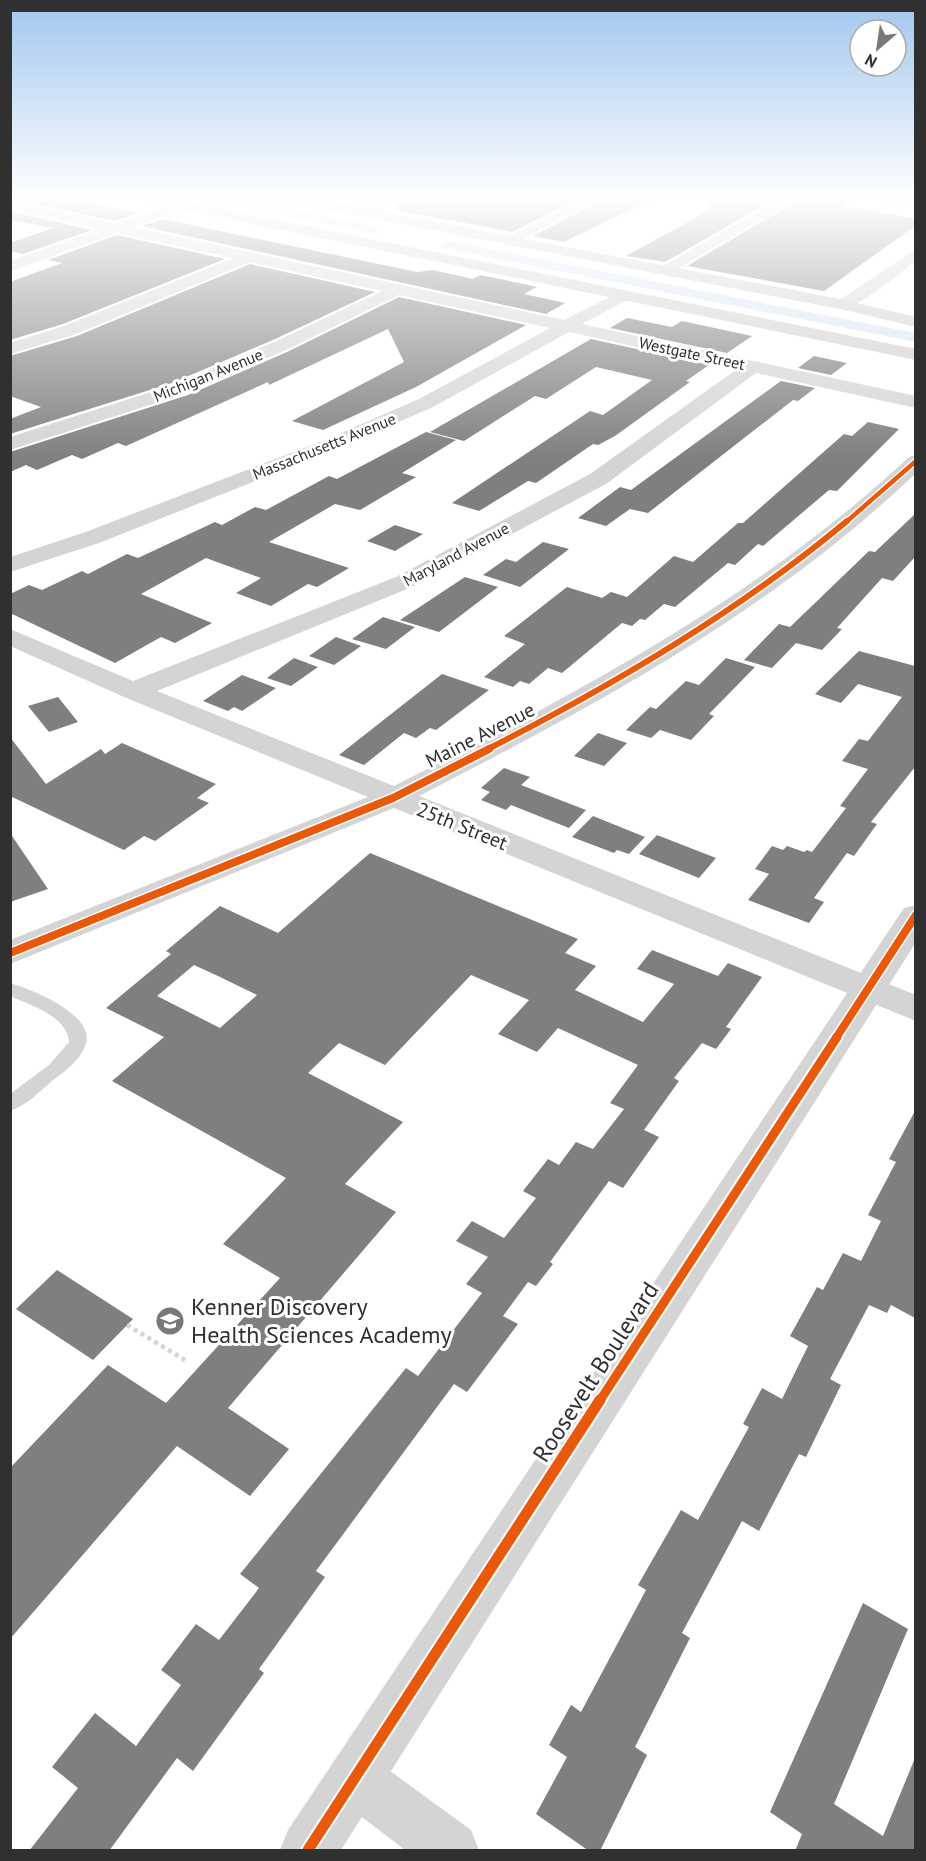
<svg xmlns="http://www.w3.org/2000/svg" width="926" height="1861" font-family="'PT Sans',sans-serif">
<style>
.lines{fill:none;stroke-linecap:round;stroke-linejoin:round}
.canal{fill:#d8e4f4;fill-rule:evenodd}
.building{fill:#7f7f7f;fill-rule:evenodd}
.path{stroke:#d4d4d4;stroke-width:4.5;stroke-dasharray:4 4;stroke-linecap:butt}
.service{fill:#d4d4d4;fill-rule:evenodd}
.minor{fill:#d4d4d4;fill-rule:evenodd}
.tertiary{fill:#d4d4d4;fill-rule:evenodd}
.secondary{fill:#cecece;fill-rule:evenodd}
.cycleway-far4-casing{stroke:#fff;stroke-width:7}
.cycleway-far3-casing{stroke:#fff;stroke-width:9}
.cycleway-far2-casing{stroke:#fff;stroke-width:11}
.cycleway-far1-casing{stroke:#fff;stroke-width:13}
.cycleway-casing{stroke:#fff;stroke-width:15}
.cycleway-far4{stroke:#e8590c;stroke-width:4.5}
.cycleway-far3{stroke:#e8590c;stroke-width:6}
.cycleway-far2{stroke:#e8590c;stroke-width:8}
.cycleway-far1{stroke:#e8590c;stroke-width:9}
.cycleway{stroke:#e8590c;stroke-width:11}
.labels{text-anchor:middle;stroke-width:6;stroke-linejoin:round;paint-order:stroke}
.far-street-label{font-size:16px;fill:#303030;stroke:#fff}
.street-label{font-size:20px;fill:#303030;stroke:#fff}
.near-poi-label{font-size:24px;fill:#303030;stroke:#fff;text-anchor:start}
.near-street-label{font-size:24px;fill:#303030;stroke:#fff}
</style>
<rect width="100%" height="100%" fill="#fff"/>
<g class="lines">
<g class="canal">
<path d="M215,199H240L374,226L380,230L374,234L221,203Z"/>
<path d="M449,241L916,333V342L444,248V242Z"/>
</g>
</g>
<g class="building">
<path d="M12,199H69L137,213L115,221Z"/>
<path d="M406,199H578L512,232L395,210L396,206Z"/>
<path d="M604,199H652L564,242L533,236Z"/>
<path d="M705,199H775L665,262L626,256L710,210Z"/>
<path d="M800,199H852L841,206L915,218V226L824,291L687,266Z"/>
<path d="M10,211L92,230L23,254L10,251V243L53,228L10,220Z"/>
<path d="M163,219L417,272L433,270L473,279L480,275L500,279L537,287L524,294L565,303L546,314L141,226Z"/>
<path d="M117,235L225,259L63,324L10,340V282L62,263L48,260Z"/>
<path d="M250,264L375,292L273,340L172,383L10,434V419L41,407L10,396V356L77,336Z"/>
<path d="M399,297L526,325L416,387L323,430L292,421L404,362L388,329L269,385L268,382L126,446L118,443L82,459L72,455L37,470L26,465L10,472V452L188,395L287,352Z"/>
<path d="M627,318L672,327L682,321L752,336L727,353L610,328Z"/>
<path d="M591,339L709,365L686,381L690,382L615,436L598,445L593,444L536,483L528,481L479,511L452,503L590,411L603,415L652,380L596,367L546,399L535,396L464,441L430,432Z"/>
<path d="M814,356L847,363L831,375L798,368Z"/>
<path d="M781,381L815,388L798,401L793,400L648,513L630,509L606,526L578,518L620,487L631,490Z"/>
<path d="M868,422L899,429L837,491L829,490L763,546L758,544L735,565L728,563L675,607L664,604L645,620L640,619L632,626L622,623L562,673L548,668L529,684L520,681L513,687L484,677L525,644L504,636L567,587L602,598L611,592L627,597L674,556L693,562L738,523H743L844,434L852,436Z"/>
<path d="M426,432L456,440L402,473L416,477L360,510L335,504L269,542L349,568L317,587L308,584L271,606L236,593L261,578L206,558L141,594L212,623L175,643L161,637L115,663L10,613V594L29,585L42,590L82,571L88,574L127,554L138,558L215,522L222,525L255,507L266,510L329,476L337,479Z"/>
<path d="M915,514V557L893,581L882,578L837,628L842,629L822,650L796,643L772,668L744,660L779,624L790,627L869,551L875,552Z"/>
<path d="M395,525L423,534L395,551L367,541Z"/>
<path d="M543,542L569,549L520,587L483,575L506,559L516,562Z"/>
<path d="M465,577L498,587L439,632L400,620Z"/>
<path d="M383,617L415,627L386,649L352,639Z"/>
<path d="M336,637L361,646L334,665L309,656Z"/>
<path d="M859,651L915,666V767L871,822L877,824L854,856L847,853L814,898L824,902L809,923L748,900L769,874L755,869L772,846L783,850L787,846L804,852L807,850L812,852L846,808L840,806L868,769L842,761L859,739L868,741L902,697L858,684L841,703L815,694Z"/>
<path d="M294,658L318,667L291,686L267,678Z"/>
<path d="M726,658L755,667L709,714L714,716L691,740L660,730L651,738L626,730L650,707L656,709L686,681L699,685Z"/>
<path d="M442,674L489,690L436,730L430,728L416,738L404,733L364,765L339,755Z"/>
<path d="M242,675L276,688L242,711L234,707L228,711L203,701Z"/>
<path d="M58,697L78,722L49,732L28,706Z"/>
<path d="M598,733L627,743L604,766L574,756Z"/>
<path d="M10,737L46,784L101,749L105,754L122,743L216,784L197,798L209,803L155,841L144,836L124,850L10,796Z"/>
<path d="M504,768L530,777L521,785L586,810L569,828L511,805L506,810L481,800L490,792L481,788Z"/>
<path d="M593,816L645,837L629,854L617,850L614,853L572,837Z"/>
<path d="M10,833L48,889L10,902Z"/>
<path d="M657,835L716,858L699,878L639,854Z"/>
<path d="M370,853L578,939L565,953L596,966L575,990L643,1022L674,984L637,969L652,950L718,976L728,963L762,977L726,1027L731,1029L716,1049L702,1043L674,1078L679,1081L644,1130L659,1137L623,1188L609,1181L550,1262L553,1264L536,1286L528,1282L503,1316L518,1324L467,1392L454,1384L316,1571L325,1577L259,1669L264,1673L193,1771L177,1758L109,1851H29L78,1788L52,1767L95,1713L136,1746L181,1685L161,1670L196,1624L219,1640L259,1588L240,1574L406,1368L418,1376L482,1293L466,1284L488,1257L456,1241L472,1221L504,1238L536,1198L523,1191L548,1159L559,1165L576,1142L593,1149L624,1109L610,1103L638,1065L558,1028L537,1052L498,1034L529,1000L471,975L385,1065L339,1043L308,1073L403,1122L345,1184L396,1212L228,1408L289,1449L250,1496L177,1446L10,1639V1468L108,1365L166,1403L280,1278L223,1244L286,1178L112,1081L164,1037L106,1008L171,954L166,951L220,906L278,933ZM194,965L220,977L257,995L220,1028L157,996Z"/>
<path d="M915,1111V1318L891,1305L887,1313L869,1305L830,1379L841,1385L806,1457L799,1454L759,1531L742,1521L682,1633L690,1638L635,1747L647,1755L600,1851H589L536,1814L567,1757L549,1745L571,1705L581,1712L646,1590L638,1585L681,1510L698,1520L749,1427L743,1424L762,1388L782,1399L808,1346L790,1336L817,1287L823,1290L843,1253L861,1261L881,1221L868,1215L896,1162L889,1159Z"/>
<path d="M57,1270L133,1319L93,1360L16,1309Z"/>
<path d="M863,1603L908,1629L834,1804L883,1836L915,1758V1851H795L802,1834L770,1812Z"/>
</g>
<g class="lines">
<path class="path" d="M127,1325L185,1360"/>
<path class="service" d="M10,983C31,989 94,1014 86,1043C82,1059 64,1072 52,1081C40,1091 26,1106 10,1111V1094L49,1065L69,1042C67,1016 32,1006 10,996Z"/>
<g class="minor">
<path d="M385,199H404L367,217L362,218L355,214Z"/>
<path d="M583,199H602L512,244H502L499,241Z"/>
<path d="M780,199H798L670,273H658L656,270Z"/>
<path d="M884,199H916V207L886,202Z"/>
<path d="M10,201L115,223L181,201L188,205L186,208L133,227L564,320L623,290L629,291L631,295L629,299L582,324L916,396V408L756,373L606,484L412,587L157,691L394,786C576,694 758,598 909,457L916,455V473C772,611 594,706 419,796L916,995V1021L394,808L10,964V940L368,797L124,697L10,646V629L133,681L396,577L590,474L737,369L569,332L433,407L339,448L99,543L10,572V557L83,533L325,440L419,399L550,328L399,295L286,350L187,393L10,450V437L173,385L274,342L382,291L250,262L76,334L10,354V343L64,326L233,258L117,233L10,271V261L100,229L10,209Z"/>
<path d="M916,249V261C897,274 856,313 834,308L832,304L844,297Z"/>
<path d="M356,1751L375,1760L471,1830L479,1850H405L337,1798L328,1779L337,1760Z"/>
</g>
<path class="tertiary" d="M916,905V942L341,1850H280L288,1830L904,908Z"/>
<g class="secondary">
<path d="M144,199H172L916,349V360L151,203Z"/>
<path d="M286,199H316L840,299L916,317V327L840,309L293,203Z"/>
</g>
<g class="cycleway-far4-casing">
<path id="cycleway-far4" d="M845,523L916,461"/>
</g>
<g class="cycleway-far3-casing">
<path id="cycleway-far3" d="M486,750C613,685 738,612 847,521"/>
</g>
<g class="cycleway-far2-casing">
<g id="cycleway-far2">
<path d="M10,953L393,798L489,749"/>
<path d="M836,1038L916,915"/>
</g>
</g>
<g class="cycleway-far1-casing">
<path id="cycleway-far1" d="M599,1402L837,1037"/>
</g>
<g class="cycleway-casing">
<path id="cycleway" d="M308,1850L600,1400"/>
</g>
<use href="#cycleway-far4" class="cycleway-far4"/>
<use href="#cycleway-far3" class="cycleway-far3"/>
<use href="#cycleway-far2" class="cycleway-far2"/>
<use href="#cycleway-far1" class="cycleway-far1"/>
<use href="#cycleway" class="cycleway"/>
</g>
<linearGradient id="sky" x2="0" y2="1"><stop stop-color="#a1c7ed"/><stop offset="0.43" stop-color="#fff"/><stop offset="1" stop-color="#fff" stop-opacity="0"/></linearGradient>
<rect width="926" height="460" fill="url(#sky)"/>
<defs>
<g id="school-disc" transform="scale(1.5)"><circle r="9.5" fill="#787878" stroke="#fff"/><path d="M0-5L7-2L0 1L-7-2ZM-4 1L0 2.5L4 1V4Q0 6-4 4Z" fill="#fff"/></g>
</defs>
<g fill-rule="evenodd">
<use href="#school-disc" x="170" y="1321"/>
</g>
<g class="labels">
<g class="far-street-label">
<text transform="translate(692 353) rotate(12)" y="6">Westgate Street</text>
<text transform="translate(208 375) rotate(-22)" y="6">Michigan Avenue</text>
<text transform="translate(324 446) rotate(-22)" y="6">Massachusetts Avenue</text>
<text transform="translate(456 554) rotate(-28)" y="6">Maryland Avenue</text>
</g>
<g class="street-label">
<text transform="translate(480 735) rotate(-27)" y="7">Maine Avenue</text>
<text transform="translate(462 826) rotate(22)" y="7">25th Street</text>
</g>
<g class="near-poi-label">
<text x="191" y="1315">Kenner Discovery<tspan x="191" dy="28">Health Sciences Academy</tspan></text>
</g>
<g class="near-street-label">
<text transform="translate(596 1372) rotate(-57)" y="8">Roosevelt Boulevard</text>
</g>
</g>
<rect width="926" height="1861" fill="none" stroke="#303030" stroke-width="24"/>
<g transform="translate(878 48) rotate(209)"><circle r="28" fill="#ffffff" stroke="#acacac" stroke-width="1.5"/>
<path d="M0-4.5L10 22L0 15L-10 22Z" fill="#787878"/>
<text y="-9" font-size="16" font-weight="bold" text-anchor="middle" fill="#303030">N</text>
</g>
</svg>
